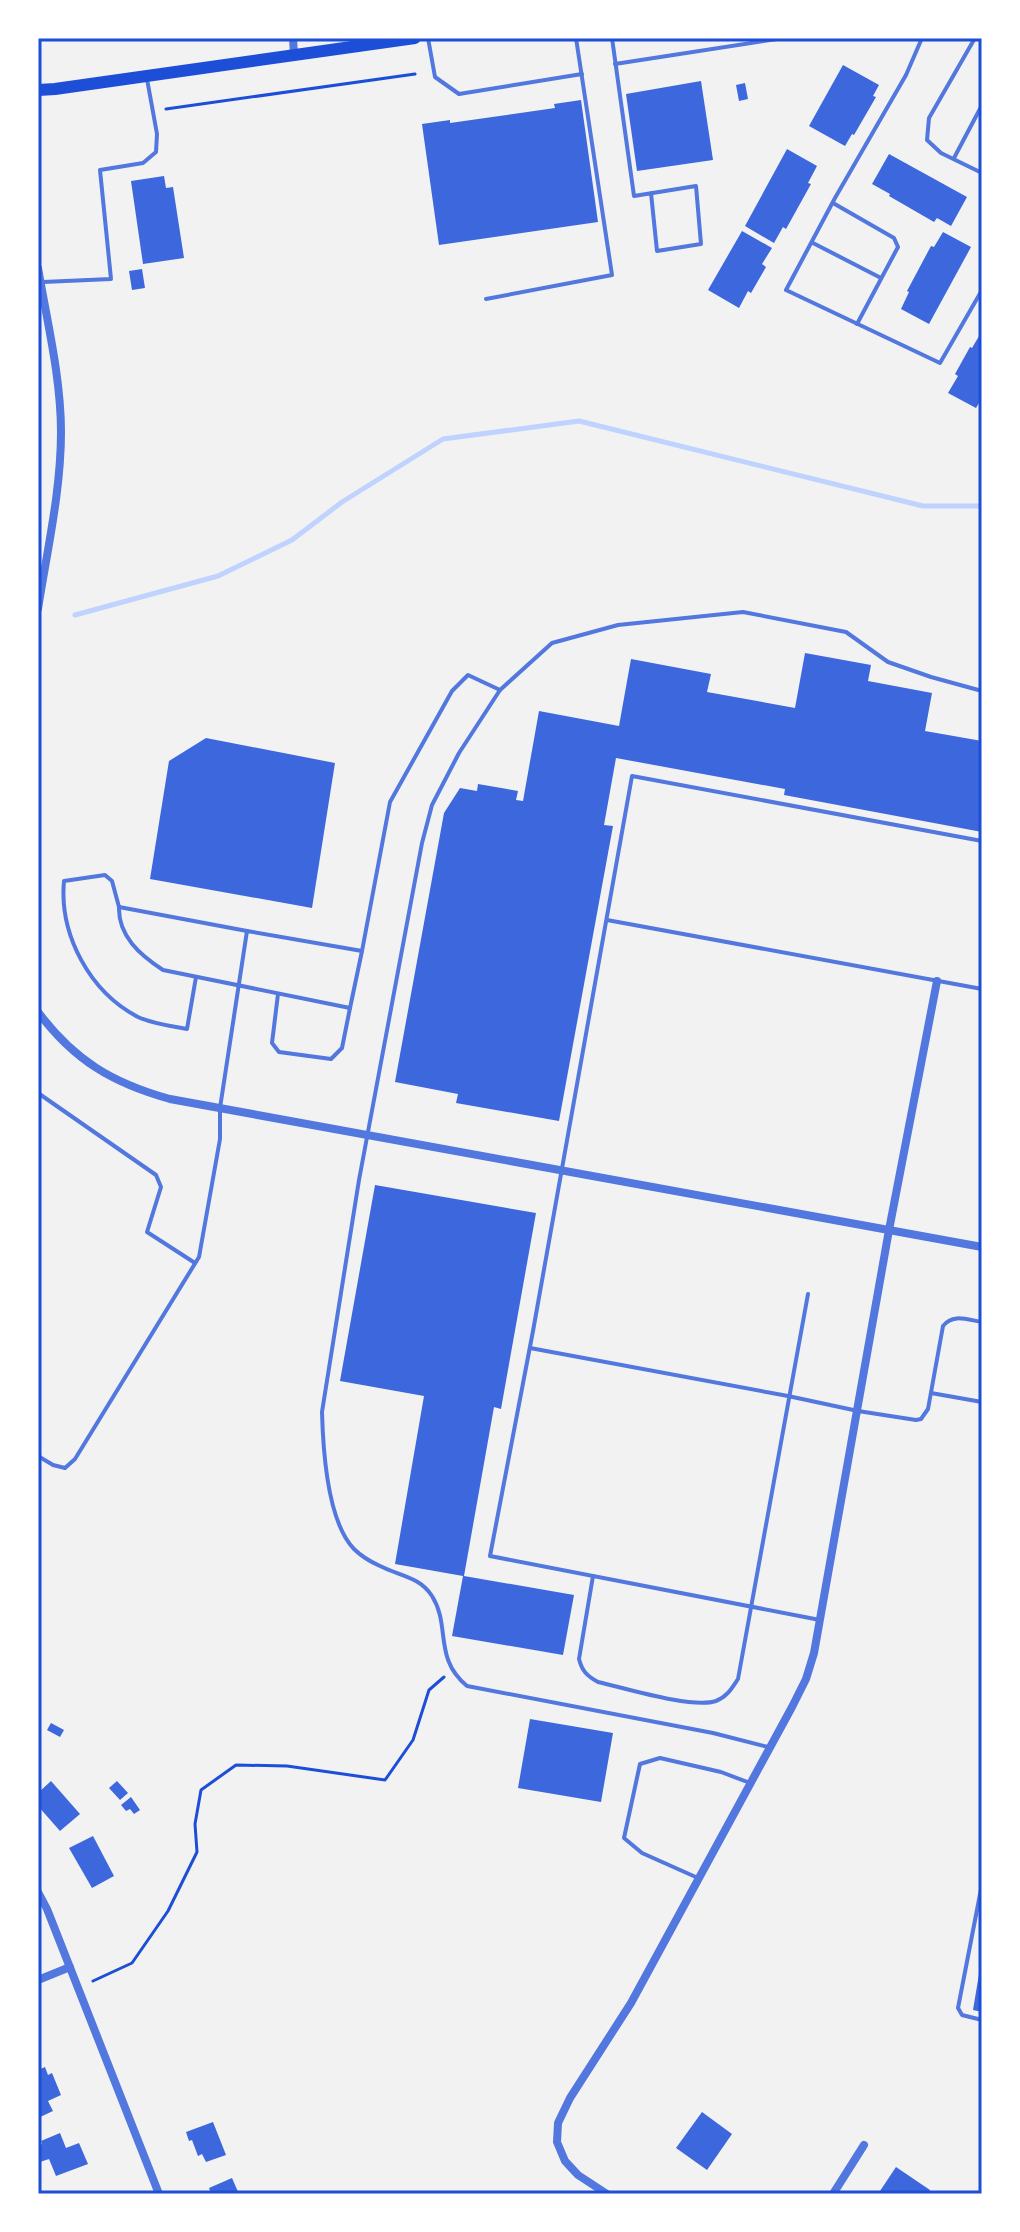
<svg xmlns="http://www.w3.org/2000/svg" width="1020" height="2232" font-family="Mulish,sans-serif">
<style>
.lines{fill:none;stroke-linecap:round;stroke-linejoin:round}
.stream{stroke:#bfd3fe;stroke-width:5}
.building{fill:#3d67dc}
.path{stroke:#1d4ed8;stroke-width:3}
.service{stroke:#5277de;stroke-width:4}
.minor{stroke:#5277de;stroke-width:8}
.primary{stroke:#1d4ed8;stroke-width:12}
.neatline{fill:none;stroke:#1d4ed8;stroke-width:3}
</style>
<rect width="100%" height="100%" fill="#f2f2f2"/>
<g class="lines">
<path class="stream" d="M75,615L218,576L292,540L342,502L443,439L579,421L923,506H982"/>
</g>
<g class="building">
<path d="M843,65L879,85L873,96L876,97L854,135L852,134L845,146L809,126Z"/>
<path d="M701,81L713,160L637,171L626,94Z"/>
<path d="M745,83L748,99L739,101L736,85Z"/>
<path d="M581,100L598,222L439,245L422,124L450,120V123L555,108L554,104Z"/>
<path d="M787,149L817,166L808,183L811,184L786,229L783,227L774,243L745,226Z"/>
<path d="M889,154L967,197L951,226L937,218L934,222L889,196L890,194L872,184Z"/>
<path d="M164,176L166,188L173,187L184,258L143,264L131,181Z"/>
<path d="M742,231L772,248L762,264L766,267L751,293L748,291L739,308L708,290Z"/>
<path d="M943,232L971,247L929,324L901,309L909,292L907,291L931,246L934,247Z"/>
<path d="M142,269L145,288L132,290L129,271Z"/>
<path d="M982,331V398L976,408L948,393L958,376L955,374L970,347L972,348Z"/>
<path d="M805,653L871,665L868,681L932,693L925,731L982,741V832L784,795L785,789L616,758L604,825L613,826L559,1121L456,1103L458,1094L395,1082L444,813L460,788L477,791L478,784L518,791L516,800L523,801L539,711L619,726L631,659L711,674L707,692L795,708Z"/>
<path d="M206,738L335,763L312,908L150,879L169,761Z"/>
<path d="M375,1185L536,1213L501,1409L494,1407L464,1576L574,1595L563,1655L452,1636L463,1576L395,1564L424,1396L340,1381Z"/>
<path d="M530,1719L613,1733L601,1802L518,1788Z"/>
<path d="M51,1723L64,1730L60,1737L47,1730Z"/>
<path d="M51,1781L80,1814L60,1831L38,1806V1793Z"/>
<path d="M117,1781L128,1793L120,1800L109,1788Z"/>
<path d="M131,1797L140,1810L134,1814L130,1809L126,1811L121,1805Z"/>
<path d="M93,1836L114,1876L92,1888L69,1848Z"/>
<path d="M979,1974L982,1975V2012L973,2010Z"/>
<path d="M45,2067L48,2075L52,2073L61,2095L48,2101L53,2111L38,2118V2070Z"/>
<path d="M702,2112L732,2134L707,2170L676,2148Z"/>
<path d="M213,2122L226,2155L206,2162L202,2154L198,2156L192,2140L189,2141L186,2132Z"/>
<path d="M60,2133L66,2148L79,2143L88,2164L56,2176L49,2159L40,2162L38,2146L42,2144L41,2141Z"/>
<path d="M896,2167L930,2190L928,2194H878Z"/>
<path d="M232,2178L239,2194H211L209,2188Z"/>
</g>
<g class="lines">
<g class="path">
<path d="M166,109L415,74"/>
<path d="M93,1981L132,1963L168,1911L197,1852L195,1824L201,1790L236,1765L287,1766L385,1780L413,1740L429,1690L444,1677"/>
</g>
<g class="service">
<path d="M428,38L435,77L459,94L582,74"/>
<path d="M612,38L634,196L696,186L701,244L657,251L651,193"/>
<path d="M922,38L906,75L835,198L786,290L940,363L982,290"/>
<path d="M975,38L929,118L927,140L941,153L982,173"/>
<path d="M615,64L777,39"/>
<path d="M954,158L982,105"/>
<path d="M833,203L894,238L898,247L857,324"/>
<path d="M813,243L881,278"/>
<path d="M43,282L111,279L100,170L143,163L156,152L157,134L147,79"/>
<path d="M486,299L612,275L576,38"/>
<path d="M500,690L459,753L432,805L422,843L359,1180L322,1412C323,1449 327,1521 354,1549C361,1556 371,1562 380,1566C400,1576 420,1577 432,1596C451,1626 433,1658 467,1686L713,1733L768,1747"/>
<path d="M119,907L112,881L105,875L64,881C59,935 90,992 138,1017C153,1024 171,1026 187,1029L196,977"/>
<path d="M607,920L982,989"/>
<path d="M247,931L119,907C118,936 140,955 163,970L350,1008L362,951"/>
<path d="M278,994L272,1043L279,1052L331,1059L342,1048L350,1008"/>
<path d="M38,1093L156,1175L161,1187L147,1232L195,1263"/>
<path d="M530,1348L788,1396L858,1411L916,1420L921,1419L928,1409L943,1326C953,1313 968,1320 982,1322"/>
<path d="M931,1393L982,1402"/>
<path d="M38,1456L53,1465L65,1468L75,1459L199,1257L220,1139V1108L247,931L362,951L390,802L452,691L468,675L500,690L552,643L618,625L743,612L846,632L888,662L931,677L982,691"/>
<path d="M593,1576L579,1659C582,1671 587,1676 598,1682C625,1688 692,1709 716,1701C727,1697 732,1688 738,1679L808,1294"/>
<path d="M820,1620L490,1556L533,1331L632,776L982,841"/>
<path d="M698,1878L642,1853L624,1838L640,1764L660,1758L721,1772L750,1783"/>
<path d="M982,1884L958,2008L962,2015L982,2020"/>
</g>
<g class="minor">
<path d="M293,38L294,55"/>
<path d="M38,268C47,321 61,378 61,432C61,491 47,551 38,609"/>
<path d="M38,1012C74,1060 112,1083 170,1099L982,1247"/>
<path d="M38,1892L47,1909L159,2194"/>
<path d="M38,1980L70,1967"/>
<path d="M607,2194L578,2175L565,2161L557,2142L558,2123L570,2098L631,2003L792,1707L806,1679L814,1653L889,1230L937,981"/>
<path d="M833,2194L864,2145"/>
</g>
<path class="primary" d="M38,90L55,89L415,38"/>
</g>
<rect width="1020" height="2232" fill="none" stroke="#ffffff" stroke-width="80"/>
<rect x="40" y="40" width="940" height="2152" class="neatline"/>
</svg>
